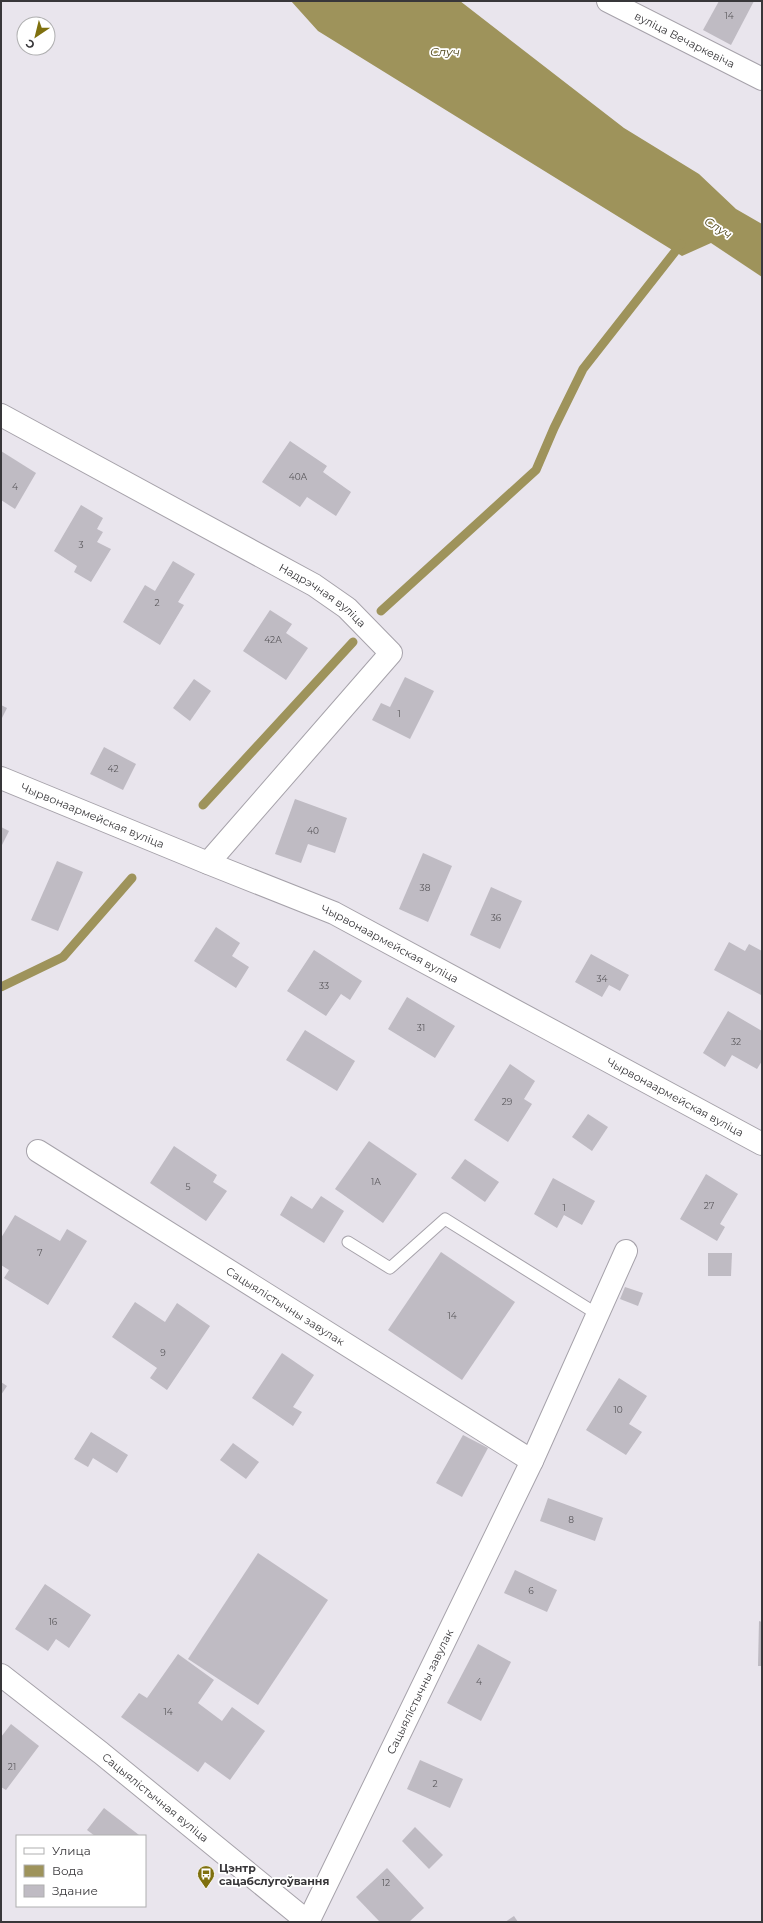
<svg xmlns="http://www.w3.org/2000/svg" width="763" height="1923" font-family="Montserrat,sans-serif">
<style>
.water{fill:#9e935b}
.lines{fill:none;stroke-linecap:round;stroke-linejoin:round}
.stream{stroke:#9e935b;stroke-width:9}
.building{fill:#bfbbc3}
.lane-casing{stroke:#a6a2aa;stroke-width:13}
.street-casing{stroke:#a6a2aa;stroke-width:24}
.secondary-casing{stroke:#a6a2aa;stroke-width:24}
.lane{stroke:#fff;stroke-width:11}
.street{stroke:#fff;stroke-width:22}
.secondary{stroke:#fff;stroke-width:22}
.labels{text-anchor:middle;stroke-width:3.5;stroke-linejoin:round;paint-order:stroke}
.number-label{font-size:9px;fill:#5a585c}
.street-label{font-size:11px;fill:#38373a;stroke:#fff}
.poi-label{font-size:11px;font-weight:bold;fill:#38373a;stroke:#fff;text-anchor:start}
.water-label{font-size:12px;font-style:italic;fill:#4e4518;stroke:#fff}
</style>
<rect width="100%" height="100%" fill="#e9e5ed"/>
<path class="water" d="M291,1H460L624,128L699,174L736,209L762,224V277L711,243L682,256L318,31Z"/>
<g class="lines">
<g class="stream">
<path d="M381,611L536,470L554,428L583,369L681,244"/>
<path d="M203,805L353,642"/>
<path d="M1,987L63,957L132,878"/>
</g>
</g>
<g class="building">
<path d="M719,1H754L731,45L703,30Z"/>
<path d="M290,441L327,466L323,472L351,492L336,516L307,497L300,507L262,482Z"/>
<path d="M1,451L36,473L15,509L1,500Z"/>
<path d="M81,505L103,518L97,529L103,532L97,542L111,549L91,582L74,572L77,566L54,551Z"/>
<path d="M173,561L195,574L178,602L184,605L160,645L123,622L145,585L155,591Z"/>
<path d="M270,610L292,624L286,633L308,648L286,680L243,651Z"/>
<path d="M405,677L434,691L410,739L372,720L381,703L390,707Z"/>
<path d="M194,679L211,691L190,721L173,708Z"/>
<path d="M1,705L7,708L1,720Z"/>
<path d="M104,747L136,764L123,790L90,774Z"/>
<path d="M295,799L347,818L335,853L308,844L301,863L275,854Z"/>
<path d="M1,827L9,831L1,847Z"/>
<path d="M423,853L452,866L428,922L399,909Z"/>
<path d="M57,861L83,872L58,931L31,920Z"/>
<path d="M491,887L522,901L500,949L470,935Z"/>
<path d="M216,927L240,943L232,956L249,967L236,988L194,961Z"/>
<path d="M729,942L745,951L749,944L762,951L761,995L714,970Z"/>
<path d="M314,950L362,981L350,1000L341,994L326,1016L287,991Z"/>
<path d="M591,954L629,975L620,991L609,985L602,997L575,982Z"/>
<path d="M407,997L455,1026L435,1058L388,1029Z"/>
<path d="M728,1011L762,1031V1061L757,1069L732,1055L725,1067L703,1053Z"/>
<path d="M305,1030L355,1061L337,1091L286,1060Z"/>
<path d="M510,1064L535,1081L524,1099L532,1104L508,1142L474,1120Z"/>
<path d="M588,1114L608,1127L592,1151L572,1137Z"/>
<path d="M369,1141L417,1174L383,1223L335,1189Z"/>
<path d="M174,1146L217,1175L213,1182L227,1191L206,1221L150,1183Z"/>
<path d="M465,1159L499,1182L485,1202L451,1178Z"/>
<path d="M706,1174L738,1194L720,1224L725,1227L717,1241L680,1219Z"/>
<path d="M553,1178L595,1201L582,1225L564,1215L557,1228L534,1214Z"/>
<path d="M291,1196L312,1209L321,1196L344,1211L324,1243L280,1215Z"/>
<path d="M15,1215L60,1241L67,1229L87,1241L48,1305L4,1278L9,1270L1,1265V1238Z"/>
<path d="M441,1252L515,1302L462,1380L388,1330Z"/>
<path d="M708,1253H732L731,1276H708Z"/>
<path d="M625,1287L643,1293L638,1306L620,1299Z"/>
<path d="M135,1302L165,1322L177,1303L210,1326L167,1390L150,1378L157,1368L112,1337Z"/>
<path d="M282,1353L314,1375L293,1407L302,1412L293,1426L252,1398Z"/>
<path d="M619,1378L647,1396L629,1424L642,1432L626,1455L586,1430Z"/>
<path d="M1,1382L7,1386L1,1395Z"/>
<path d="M91,1432L128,1455L117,1473L93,1458L88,1467L74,1459Z"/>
<path d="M463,1435L488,1448L462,1497L436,1483Z"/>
<path d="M233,1443L259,1462L246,1479L220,1460Z"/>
<path d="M548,1498L603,1518L595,1541L540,1521Z"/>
<path d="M258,1553L328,1600L258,1705L188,1659Z"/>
<path d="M515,1570L557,1590L547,1612L504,1593Z"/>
<path d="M45,1584L91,1615L69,1648L56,1639L48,1651L15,1629Z"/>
<path d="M759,1621L762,1622V1666H758Z"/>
<path d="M478,1644L511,1662L481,1721L447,1703Z"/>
<path d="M178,1654L214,1680L198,1703L222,1721L232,1707L265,1731L230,1780L205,1762L198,1772L121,1717L139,1693L147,1698Z"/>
<path d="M11,1724L39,1746L6,1790L1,1787V1737Z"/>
<path d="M420,1760L463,1779L450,1808L407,1789Z"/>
<path d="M104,1808L139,1835L138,1836H95L87,1830Z"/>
<path d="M415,1827L443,1855L429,1869L402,1841Z"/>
<path d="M387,1868L424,1908L409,1922H380L356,1897Z"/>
<path d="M514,1916L518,1922H505Z"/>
</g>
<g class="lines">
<g class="lane-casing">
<path id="lane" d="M348,1242L390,1268L445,1219L597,1314"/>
</g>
<g class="street-casing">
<g id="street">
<path id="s1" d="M608,1L762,79"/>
<path id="s2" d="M1,415L314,585L347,608L391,653L208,863"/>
<path id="s3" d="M1,778L208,863L334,913L762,1144"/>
<path id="s4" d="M38,1151L532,1461"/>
<path id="s5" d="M308,1922L532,1461L626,1251"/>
</g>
</g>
<g class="secondary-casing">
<g id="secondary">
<path id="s6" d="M1,1675L101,1753L308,1922"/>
</g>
</g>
<use href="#lane" class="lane"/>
<use href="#street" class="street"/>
<use href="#secondary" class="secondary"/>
</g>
<defs>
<g id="bus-pin" transform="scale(0.9)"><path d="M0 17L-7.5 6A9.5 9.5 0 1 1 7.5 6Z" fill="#7f700e" stroke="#fff"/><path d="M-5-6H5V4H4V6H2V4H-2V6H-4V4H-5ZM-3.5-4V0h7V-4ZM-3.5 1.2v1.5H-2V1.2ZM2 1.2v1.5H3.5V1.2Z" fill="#fff"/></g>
</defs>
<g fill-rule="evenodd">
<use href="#bus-pin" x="206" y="1874"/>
</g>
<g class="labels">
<g class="number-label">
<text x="729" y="19">14</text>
<text x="298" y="480">40А</text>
<text x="15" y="490">4</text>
<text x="81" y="548">3</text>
<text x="157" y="606">2</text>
<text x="273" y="643">42А</text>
<text x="399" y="717">1</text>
<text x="113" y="772">42</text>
<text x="313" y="834">40</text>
<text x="425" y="891">38</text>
<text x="496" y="921">36</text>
<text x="602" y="982">34</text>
<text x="324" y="989">33</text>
<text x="421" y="1031">31</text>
<text x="736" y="1045">32</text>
<text x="507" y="1105">29</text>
<text x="376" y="1185">1А</text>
<text x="188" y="1190">5</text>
<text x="709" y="1209">27</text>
<text x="564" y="1211">1</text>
<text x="40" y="1256">7</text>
<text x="452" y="1319">14</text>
<text x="163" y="1356">9</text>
<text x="618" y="1413">10</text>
<text x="571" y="1523">8</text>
<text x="531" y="1594">6</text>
<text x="53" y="1625">16</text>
<text x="479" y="1685">4</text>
<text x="168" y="1715">14</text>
<text x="12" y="1770">21</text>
<text x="435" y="1787">2</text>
<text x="386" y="1886">12</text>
</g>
<g class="street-label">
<text dy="4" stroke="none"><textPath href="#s1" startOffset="86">вуліца Вечаркевіча</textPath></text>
<text dy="4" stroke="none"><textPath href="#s2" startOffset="369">Надрэчная вуліца</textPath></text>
<text dy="4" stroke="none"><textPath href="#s3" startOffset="99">Чырвонаармейская вуліца</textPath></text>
<text dy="4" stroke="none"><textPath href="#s3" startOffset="423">Чырвонаармейская вуліца</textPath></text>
<text dy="4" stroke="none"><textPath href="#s3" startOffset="747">Чырвонаармейская вуліца</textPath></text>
<text dy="4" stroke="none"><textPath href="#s4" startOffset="292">Сацыялістычны завулак</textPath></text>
<text dy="4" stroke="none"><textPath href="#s5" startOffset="256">Сацыялістычны завулак</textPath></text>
<text dy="4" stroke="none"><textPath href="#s6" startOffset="197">Сацыялістычная вуліца</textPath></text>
</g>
<g class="poi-label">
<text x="219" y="1872">Цэнтр<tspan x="219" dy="13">сацабслугоўвання</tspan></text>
</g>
<g class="water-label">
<text x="445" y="56">Случ</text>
<text transform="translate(718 228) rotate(32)" y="4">Случ</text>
</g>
</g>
<rect width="763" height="1923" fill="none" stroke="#38373a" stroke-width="4"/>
<rect x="16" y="1835" width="130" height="72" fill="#ffffff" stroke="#afafb0"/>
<rect x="24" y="1848" width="20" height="6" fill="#ffffff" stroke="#afafb0"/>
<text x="52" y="1855" font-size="12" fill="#38373a">Улица</text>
<rect x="24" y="1865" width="20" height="12" fill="#9e935b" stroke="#afafb0"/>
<text x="52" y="1875" font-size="12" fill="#38373a">Вода</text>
<rect x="24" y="1885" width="20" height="12" fill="#bfbbc3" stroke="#afafb0"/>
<text x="52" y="1895" font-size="12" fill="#38373a">Здание</text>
<g transform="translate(36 36) rotate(215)"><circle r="19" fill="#ffffff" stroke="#afafb0"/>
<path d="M0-3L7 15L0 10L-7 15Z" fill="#7f700e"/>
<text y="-6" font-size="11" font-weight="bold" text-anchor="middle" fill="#38373a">С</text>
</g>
</svg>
